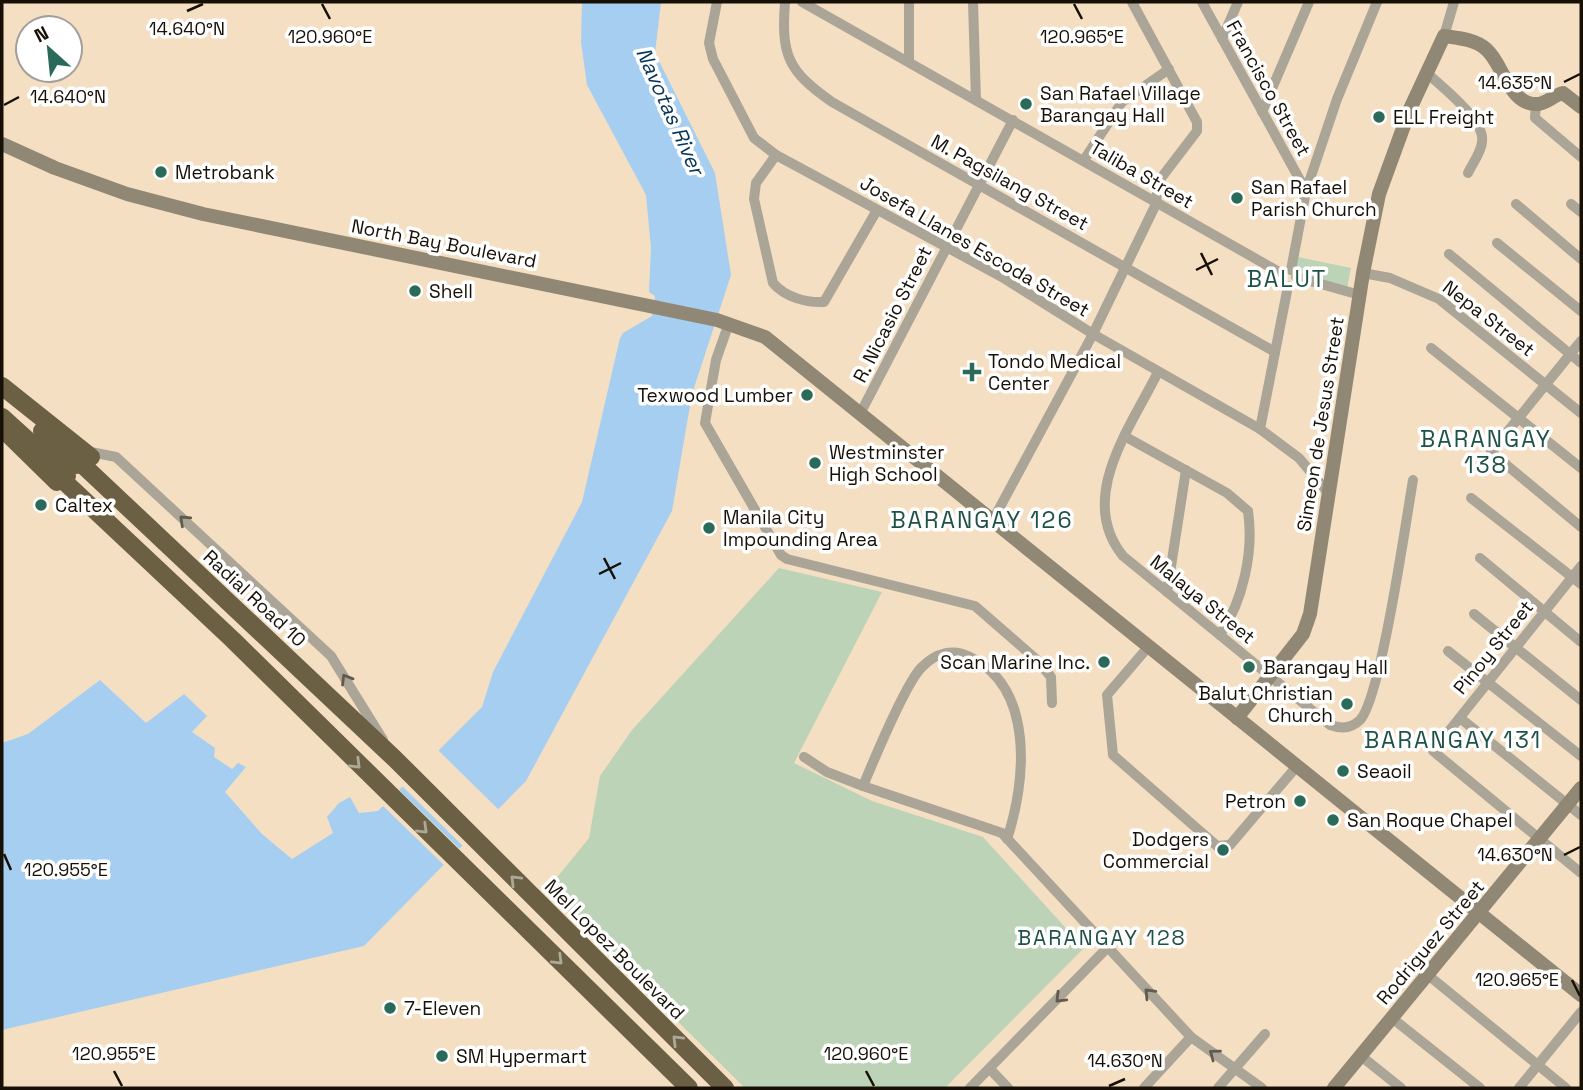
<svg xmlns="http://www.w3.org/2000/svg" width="1583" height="1090" font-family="'Space Grotesk',sans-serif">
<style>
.green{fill:#bcd3b7}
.water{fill:#a5cef1}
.pier{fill:#f5dfc3}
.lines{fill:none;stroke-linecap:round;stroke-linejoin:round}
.street{stroke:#aba598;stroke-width:10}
.secondary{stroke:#908874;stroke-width:14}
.highway{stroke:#6b6044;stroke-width:18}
.highway-bridge{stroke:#6b6044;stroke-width:18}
.oneway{stroke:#615a4f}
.oneway2{stroke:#aea898}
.ticks{fill:none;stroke:#171006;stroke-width:2.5}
.poi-dot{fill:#2a6a59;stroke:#fff;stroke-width:2.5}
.labels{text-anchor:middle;stroke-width:7;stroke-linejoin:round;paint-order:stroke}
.street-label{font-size:19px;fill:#171006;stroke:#fff}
.poi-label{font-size:19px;fill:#171006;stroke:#fff;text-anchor:start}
.water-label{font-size:21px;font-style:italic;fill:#053557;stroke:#fff}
.neighbourhood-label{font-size:21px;letter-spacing:2px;fill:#1f5244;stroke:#fff}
.quarter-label{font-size:23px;letter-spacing:2px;fill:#1f5244;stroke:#fff}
.ticks-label{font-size:18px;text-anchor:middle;fill:#171006;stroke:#fff;stroke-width:7;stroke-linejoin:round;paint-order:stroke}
</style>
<rect width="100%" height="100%" fill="#f5dfc3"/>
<g class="green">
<path d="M1298,257L1351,268L1347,288L1299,276L1295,267Z"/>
<path d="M779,568L882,592L794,763L872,801L983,837L1084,948L945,1088H745L546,891L589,838L600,776L632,730Z"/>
</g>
<path class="water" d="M582,2H661L655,53L715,173L731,275L692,394L672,511L526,781L364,946L2,1030V743L28,734L100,680L146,723L184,694L207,716L192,732L215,748L214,757L232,769L238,763L246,767L225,792L262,834L292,859L333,833L327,817L339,803L350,797L359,813L378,811L482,707L493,672L582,502L620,338L623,333L652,316L655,296L649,292L651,248L646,195L587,85L581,42Z"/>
<g class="pier">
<path d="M437,749L500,811L464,847L401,785Z"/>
<path d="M397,788L462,851L446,867L381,804Z"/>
</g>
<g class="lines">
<g class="street">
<path d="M717,2L709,43L713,59L754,138L776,155L1002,277L1093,334L1260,429L1299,458L1330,495"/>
<path d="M785,2C781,56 788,71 832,102L1275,352"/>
<path d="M802,2L1281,273"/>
<path d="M909,2V62"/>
<path d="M973,2L976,100"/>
<path d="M1202,2L1306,191"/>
<path d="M1444,36L1454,2"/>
<path d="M1222,39L1238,2"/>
<path d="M1427,73C1441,86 1486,121 1482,142C1481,153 1472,164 1468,173"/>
<path d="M1536,104L1535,118L1581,157"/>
<path d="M1262,112L1309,2"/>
<path d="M776,155L756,183L754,199L773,283C785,297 806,303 824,302L877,210"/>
<path d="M1084,160L1122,102L1169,69"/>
<path d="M1516,204L1581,259"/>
<path d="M1571,204L1581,212"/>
<path d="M1497,243L1581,311"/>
<path d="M1449,254L1581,363"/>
<path d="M1291,270L1306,191L1337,99L1377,2"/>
<path d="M1363,273L1390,278L1439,299L1581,413"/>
<path d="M1296,277L1360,295"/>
<path d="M729,323L716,360L705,423L781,555L787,559L975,606L1037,660L1051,677L1052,703"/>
<path d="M1581,341L1491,452L1581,527"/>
<path d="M1431,348L1581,468"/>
<path d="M1158,372C1131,427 1076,498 1123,556L1330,725C1341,729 1351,729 1360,720C1381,698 1406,520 1413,480"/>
<path d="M861,412L1013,120"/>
<path d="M1260,429L1288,286"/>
<path d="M1126,437L1227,493L1248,511C1254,552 1243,601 1220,635"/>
<path d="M86,451L116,457L331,656L383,740"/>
<path d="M1471,498L1581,584"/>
<path d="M993,520L1093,334L1156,204L1158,182L1197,131V122L1132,2"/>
<path d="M1480,558L1581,642"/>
<path d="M1581,566L1433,751L1581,873"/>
<path d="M1167,592L1186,470"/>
<path d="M1474,614L1581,700"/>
<path d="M1149,646L1107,695L1113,755L1217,846L1230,845L1297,766"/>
<path d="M1448,651L1581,756"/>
<path d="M1460,718L1581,815"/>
<path d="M804,757L827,772L863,786L1002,833L1191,1037L1262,1088"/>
<path d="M863,786C873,762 906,682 922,667C936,653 953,648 970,657C1035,688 1026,782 1007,839"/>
<path d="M1428,975L1566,1088"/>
<path d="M1392,1018L1480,1088"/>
<path d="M1361,1056L1401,1088"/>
<path d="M990,1069L1008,1088"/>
<path d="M970,1088L1107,948"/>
<path d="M1144,1088L1191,1037"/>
<path d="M1218,1088L1265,1034"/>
<path d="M1519,1088L1581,1012"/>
</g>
<g class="secondary">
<path d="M2,144L55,168L127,194L203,214L717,320L765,337L1581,995"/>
<path d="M1237,718L1303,634L1310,614L1363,273L1379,194L1410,109L1444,36C1458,38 1475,39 1486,49C1503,63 1509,106 1538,104C1547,103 1554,95 1563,93L1581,107"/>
<path d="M1334,1088L1581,788"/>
</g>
<g class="highway">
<path d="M2,428L57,482"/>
<path d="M69,452L394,758L725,1088"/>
<path d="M51,469L233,640L689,1088"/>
</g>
<g class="highway-bridge">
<path d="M2,386L91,457"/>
<path d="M2,417L67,476"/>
<path d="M42,431L77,465"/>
</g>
</g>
<defs><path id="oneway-chevron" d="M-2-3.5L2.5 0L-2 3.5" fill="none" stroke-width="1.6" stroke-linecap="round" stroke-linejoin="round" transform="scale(1.75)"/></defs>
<g class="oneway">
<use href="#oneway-chevron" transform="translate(184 520) rotate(-137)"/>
<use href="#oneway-chevron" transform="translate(346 679) rotate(-121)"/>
<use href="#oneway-chevron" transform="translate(1149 993) rotate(-134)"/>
<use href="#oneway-chevron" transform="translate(1060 998) rotate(135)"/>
<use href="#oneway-chevron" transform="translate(1214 1054) rotate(-143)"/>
</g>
<g class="oneway2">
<use href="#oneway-chevron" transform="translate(356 764) rotate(45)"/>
<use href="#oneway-chevron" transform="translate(423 829) rotate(44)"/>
<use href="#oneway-chevron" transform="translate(515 880) rotate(-135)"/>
<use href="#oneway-chevron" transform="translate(558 960) rotate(44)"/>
<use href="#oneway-chevron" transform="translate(677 1040) rotate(-135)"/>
</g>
<path class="ticks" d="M322,4L330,19M1074,4L1082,19M187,11L203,4M1564,82L1580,74M4,105L19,97M1201,253L1212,275M1196,270L1218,259M604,558L615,579M599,574L621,563M4,854L11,870M1564,855L1580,847M1572,980L1580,996M114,1071L122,1086M866,1071L874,1086M1109,1086L1125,1079"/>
<g class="poi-dot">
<circle cx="1026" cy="104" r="7"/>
<circle cx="1379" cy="117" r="7"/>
<circle cx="161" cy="172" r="7"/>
<circle cx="1237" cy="198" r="7"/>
<circle cx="415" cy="291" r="7"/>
<path d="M968.5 361.5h7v7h7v7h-7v7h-7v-7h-7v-7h7z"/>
<circle cx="807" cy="395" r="7"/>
<circle cx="815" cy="463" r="7"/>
<circle cx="41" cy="505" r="7"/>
<circle cx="709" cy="528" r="7"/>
<circle cx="1104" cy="662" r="7"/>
<circle cx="1249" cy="667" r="7"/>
<circle cx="1347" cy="704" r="7"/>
<circle cx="1343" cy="771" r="7"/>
<circle cx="1300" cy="801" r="7"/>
<circle cx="1333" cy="820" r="7"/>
<circle cx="1223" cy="850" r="7"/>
<circle cx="390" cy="1008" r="7"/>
<circle cx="442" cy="1056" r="7"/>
</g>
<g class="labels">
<g class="street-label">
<text transform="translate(1269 88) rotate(61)" y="7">Francisco Street</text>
<text transform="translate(1142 174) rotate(30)" y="7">Taliba Street</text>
<text transform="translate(1010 182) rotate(29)" y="7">M. Pagsilang Street</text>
<text transform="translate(444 243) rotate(11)" y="7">North Bay Boulevard</text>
<text transform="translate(975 246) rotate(30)" y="7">Josefa Llanes Escoda Street</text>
<text transform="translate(892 314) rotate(-63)" y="7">R. Nicasio Street</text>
<text transform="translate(1489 318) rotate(38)" y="7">Nepa Street</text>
<text transform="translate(1320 424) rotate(-81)" y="7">Simeon de Jesus Street</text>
<text transform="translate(255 598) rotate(43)" y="7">Radial Road 10</text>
<text transform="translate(1203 599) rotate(39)" y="7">Malaya Street</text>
<text transform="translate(1493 647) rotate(-51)" y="7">Pinoy Street</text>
<text transform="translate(1430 942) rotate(-50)" y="7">Rodriguez Street</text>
<text transform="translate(615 949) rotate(45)" y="7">Mel Lopez Boulevard</text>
</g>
<g class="poi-label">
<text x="1040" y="100">San Rafael Village<tspan x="1040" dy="22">Barangay Hall</tspan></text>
<text x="1393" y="124">ELL Freight</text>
<text x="175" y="179">Metrobank</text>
<text x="1251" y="194">San Rafael<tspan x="1251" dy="22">Parish Church</tspan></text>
<text x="429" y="298">Shell</text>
<text x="988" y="368">Tondo Medical<tspan x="988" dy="22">Center</tspan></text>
<text x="793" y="402" text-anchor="end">Texwood Lumber</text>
<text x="829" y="459">Westminster<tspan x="829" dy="22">High School</tspan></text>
<text x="55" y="512">Caltex</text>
<text x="723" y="524">Manila City<tspan x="723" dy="22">Impounding Area</tspan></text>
<text x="1090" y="669" text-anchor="end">Scan Marine Inc.</text>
<text x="1263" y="674">Barangay Hall</text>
<text x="1333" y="700" text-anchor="end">Balut Christian<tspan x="1333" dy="22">Church</tspan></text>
<text x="1357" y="778">Seaoil</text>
<text x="1286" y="808" text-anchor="end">Petron</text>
<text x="1347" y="827">San Roque Chapel</text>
<text x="1209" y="846" text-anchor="end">Dodgers<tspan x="1209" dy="22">Commercial</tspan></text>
<text x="404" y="1015">7-Eleven</text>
<text x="456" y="1063">SM Hypermart</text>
</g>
<g class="water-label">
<text transform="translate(670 111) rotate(66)" y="7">Navotas River</text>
</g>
<g class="neighbourhood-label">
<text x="1102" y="945">BARANGAY 128</text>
</g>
<g class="quarter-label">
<text x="1287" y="287">BALUT</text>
<text x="1486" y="447">BARANGAY<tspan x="1486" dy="26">138</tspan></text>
<text x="982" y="528">BARANGAY 126</text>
<text x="1453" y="748">BARANGAY 131</text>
</g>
</g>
<g class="ticks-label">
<text x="187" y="35">14.640°N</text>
<text x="330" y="43">120.960°E</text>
<text x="1082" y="43">120.965°E</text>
<text x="1515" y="89">14.635°N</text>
<text x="68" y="103">14.640°N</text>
<text x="1515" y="861">14.630°N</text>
<text x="66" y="876">120.955°E</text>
<text x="1517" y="986">120.965°E</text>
<text x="114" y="1060">120.955°E</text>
<text x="866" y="1060">120.960°E</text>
<text x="1125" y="1067">14.630°N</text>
</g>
<rect width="1583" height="1090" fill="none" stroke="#171006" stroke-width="7"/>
<g transform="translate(49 49) rotate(333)"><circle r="33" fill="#ffffff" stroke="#a29f9b" stroke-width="2"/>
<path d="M0-5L12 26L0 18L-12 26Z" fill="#2a6a59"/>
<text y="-10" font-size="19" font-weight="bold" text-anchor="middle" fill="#171006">N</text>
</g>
</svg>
